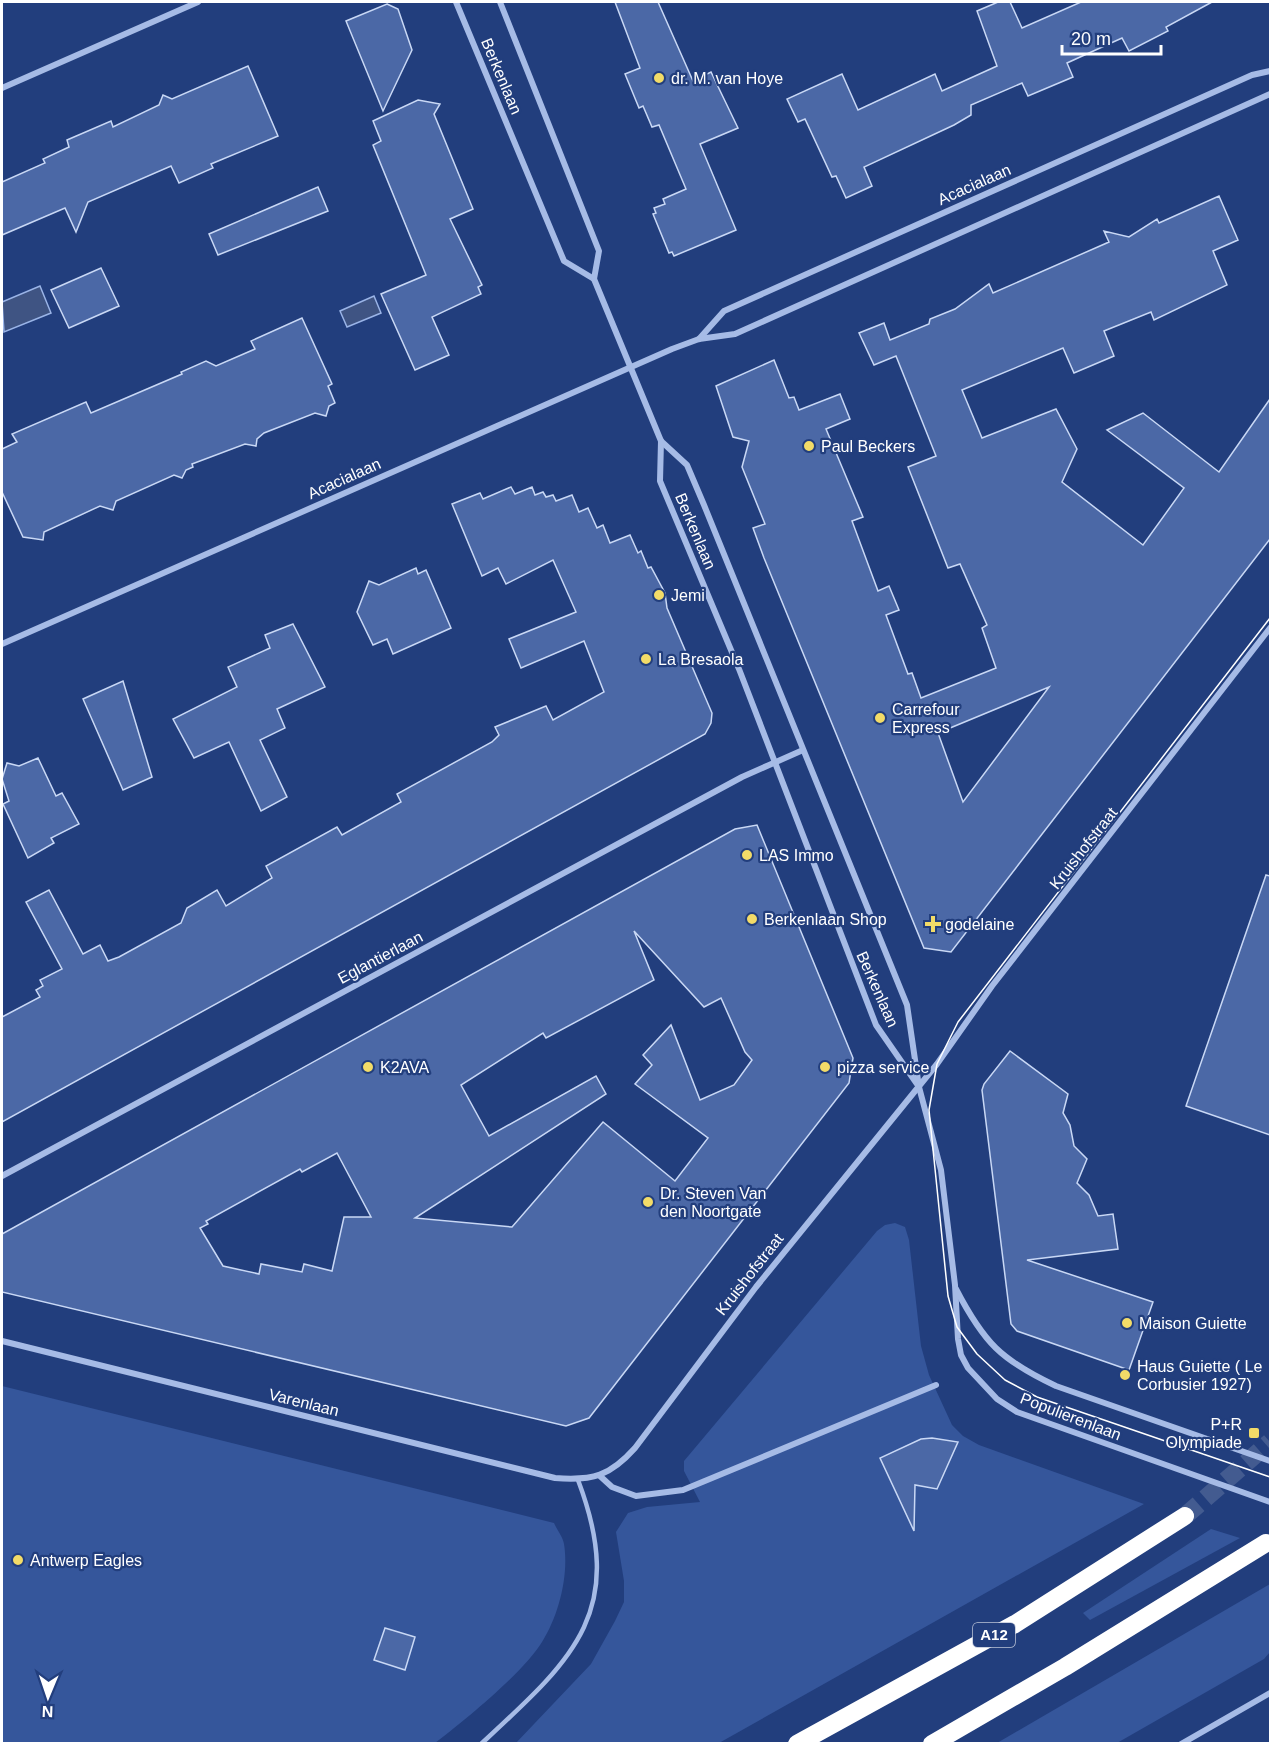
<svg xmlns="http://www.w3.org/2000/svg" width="1272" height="1745" font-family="Arial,sans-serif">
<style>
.green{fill:#35569b}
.water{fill:#3f5483;stroke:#9ab4e7;stroke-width:1.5}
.building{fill:#4b68a6;stroke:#c9d8f5;stroke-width:1.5;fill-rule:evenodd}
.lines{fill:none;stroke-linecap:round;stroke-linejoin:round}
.motorway-tunnel{stroke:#435b90;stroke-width:18;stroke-dasharray:18 9;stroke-linecap:butt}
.service{stroke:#a6bbe6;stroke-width:4.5}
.minor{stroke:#a6bbe6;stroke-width:6}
.motorway{stroke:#fff;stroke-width:18}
.tram{stroke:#fff;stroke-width:1.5}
.poi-dot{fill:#f2db68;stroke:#223e7d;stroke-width:2}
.labels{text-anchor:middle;stroke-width:4.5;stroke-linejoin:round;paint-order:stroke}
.shield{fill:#223e7d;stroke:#bdc5d8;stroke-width:1.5}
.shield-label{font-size:15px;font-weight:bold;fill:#fff}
.street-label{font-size:16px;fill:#fff;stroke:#223e7d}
.poi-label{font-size:16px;fill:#fff;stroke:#223e7d;text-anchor:start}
</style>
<rect width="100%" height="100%" fill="#223e7d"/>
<g class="green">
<path d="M895,1223L905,1227L909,1240L921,1346L929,1375L952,1425L963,1436L979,1445L1144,1504L719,1743L515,1744L591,1664L615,1621L624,1602V1581L616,1532L628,1513L647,1507L700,1502L684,1471V1461L877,1231L885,1225Z"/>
<path d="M2,1386L554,1523C557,1530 563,1537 564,1544C569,1575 559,1615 542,1642C524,1672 464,1721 435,1743H2Z"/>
<path d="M1211,1529L1240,1538L1090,1620L1083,1613Z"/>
<path d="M1270,1584V1652L1264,1659L1117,1743H997Z"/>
</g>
<g class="water">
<path d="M40,286L51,313L4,332L2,302Z"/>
<path d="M374,296L381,313L347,327L340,311Z"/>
</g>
<g class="building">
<path d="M615,2H658L693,81L711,72L738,128L700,144L736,230L674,256L672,252L669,253L653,214L656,213L654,208L665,204L663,199L686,189L659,125L652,127L643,106L639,108L625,74L640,68Z"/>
<path d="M998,2H1010L1022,28L1081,2H1212L1166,27L1168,31L1129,51L1122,38L1067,63L1073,77L1028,96L1022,83L971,105V115L954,125L864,167L872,186L846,198L836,176L832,177L805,119L798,122L787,99L842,74L858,110L935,74L942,91L997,66L977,11Z"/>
<path d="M387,4L398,9L412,50L383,111L346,21Z"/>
<path d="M248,66L278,136L211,164L213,168L179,183L171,166L88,202L76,232L65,208L2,235V182L45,163L43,159L69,147L67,140L111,121L113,127L159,105L163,95L172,99Z"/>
<path d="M418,100L440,104L434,114L473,209L450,219L482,285L478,287L481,294L432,317L449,355L415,370L381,294L426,275L373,145L381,141L373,121Z"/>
<path d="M318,187L328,211L218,255L209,234Z"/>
<path d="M1219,196L1238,240L1213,251L1227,285L1154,320L1151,312L1104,331L1114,356L1074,373L1063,348L962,390L982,438L1056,409L1077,449L1062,482L1143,545L1184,488L1107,430L1143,413L1219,472L1270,399V539L951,952L924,948L764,558L753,528L765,524L742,467L749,441L733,437L716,386L774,360L789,398L794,397L799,410L840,394L850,419L826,429L863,517L852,521L878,591L889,586L899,610L886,615L908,674L912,673L921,698L996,668L982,628L987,625L960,564L948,568L908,467L936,456L896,356L874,365L859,333L884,323L890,340L929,324L930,319L955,309L989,284L993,293L1109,242L1104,231L1129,237L1157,219L1159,223ZM1049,687L963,802L938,733Z"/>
<path d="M101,268L119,306L69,328L51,290Z"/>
<path d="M302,318L332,384L328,386L335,403L329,406L326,416L315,413L264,433L257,439L256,446L245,444L192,464L193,467L186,470L182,478L174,475L116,501L113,510L100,506L44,532L43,540L23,537L2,492V449L17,442L12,434L86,402L91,413L182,374L181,372L206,361L216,366L255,349L251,341Z"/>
<path d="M511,487L515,494L532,487L535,495L543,492L546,497L553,495L556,501L572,495L579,512L588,508L597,528L603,525L610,543L630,535L638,553L641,551L648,568L651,567L665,593L667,608L712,713L711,723L705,734L2,1122V1017L40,997L36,990L43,986L40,980L62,969L26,902L49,890L83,954L100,945L108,961L119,957L181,923L187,908L217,890L226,906L272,878L266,866L337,827L342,835L401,802L397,794L492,742L499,735L495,727L546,706L553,720L604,692L584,641L521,668L509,639L576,612L553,560L506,584L498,568L482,576L452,504L480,493L483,499Z"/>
<path d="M416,568L418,574L426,570L451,628L393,654L387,639L373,645L357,612L369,581L379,585Z"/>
<path d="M293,624L325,687L277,709L285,728L260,740L287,797L261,811L229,742L194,758L173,719L237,687L228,667L270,648L265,635Z"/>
<path d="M123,681L152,777L123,790L83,699Z"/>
<path d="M38,758L56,796L62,793L79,824L51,838L54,843L28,858L3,804L9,801L2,779L7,763L19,766Z"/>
<path d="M757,825L853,1058L849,1083L589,1418L566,1426L2,1292V1234L735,829ZM634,931L704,1007L721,998L745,1052L752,1060L734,1085L700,1100L671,1025L643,1055L652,1065L635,1084L708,1138L675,1181L603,1122L512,1227L415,1218L606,1094L596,1076L489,1136L461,1085L543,1033L546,1038L654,980ZM337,1153L371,1217H344L332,1271L304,1264L302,1272L261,1264L259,1274L223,1266L200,1228L208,1224L206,1221L300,1169L302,1172Z"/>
<path d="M1266,875L1270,876V1135L1186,1106Z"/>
<path d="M1010,1051L1068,1094L1063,1113L1070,1125L1074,1146L1087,1159L1077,1183L1089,1195L1098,1216L1113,1214L1118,1249L1027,1260L1153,1302L1129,1370L1017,1331L1011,1324L982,1090L984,1084Z"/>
<path d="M932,1438L958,1442L937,1489L915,1485L914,1531L880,1458L921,1439Z"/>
<path d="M385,1628L415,1637L405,1670L374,1660Z"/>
</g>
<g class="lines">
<path class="motorway-tunnel" d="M1185,1516L1270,1442"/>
<path class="service" d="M481,1744C573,1659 628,1612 578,1480"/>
<g class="minor">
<path d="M456,2L564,261L594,279"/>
<path d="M500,2L599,251L594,279L661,441L687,465L704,505L907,1005L919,1087L941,1170L955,1285L958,1339L961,1355L968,1368L997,1399L1017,1412L1270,1502"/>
<path d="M2,88L198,2"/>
<path d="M699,339L724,311L1252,75L1270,71"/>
<path d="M661,441L660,481L739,669L876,1025L917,1084"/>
<path d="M2,644L672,349L699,339L735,334L1270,94"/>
<path d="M2,1176L742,777L803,750"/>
<path d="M956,1289C984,1343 1001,1360 1056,1386L1270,1461"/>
<path d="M2,1341L555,1478C593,1481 610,1476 635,1448L756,1287L937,1064L992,986L1270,628"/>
<path d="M600,1476L612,1487L636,1496L683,1490L936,1385"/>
<path d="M1181,1744L1270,1693"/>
</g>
<g class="motorway">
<path d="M797,1744L1015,1624L1185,1516"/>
<path d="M932,1744L1065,1667L1266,1543"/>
</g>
<path class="tram" d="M1270,618L958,1022L937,1064L929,1110L948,1296L957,1327L977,1354L1005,1380L1037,1397L1270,1477"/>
</g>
<g class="poi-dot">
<circle cx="659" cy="78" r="6"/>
<circle cx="809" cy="446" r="6"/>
<circle cx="659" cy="595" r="6"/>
<circle cx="646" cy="659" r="6"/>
<circle cx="880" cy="718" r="6"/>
<circle cx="747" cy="855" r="6"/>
<circle cx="752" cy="919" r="6"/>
<path d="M930 915h6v6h6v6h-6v6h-6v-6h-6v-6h6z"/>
<circle cx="368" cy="1067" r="6"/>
<circle cx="825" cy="1067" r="6"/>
<circle cx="648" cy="1202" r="6"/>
<circle cx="1127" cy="1323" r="6"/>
<circle cx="1125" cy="1375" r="6"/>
<rect x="1248" y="1427" width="12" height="12" rx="3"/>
<circle cx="18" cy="1560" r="6"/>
</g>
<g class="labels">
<rect class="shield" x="973" y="1623" width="42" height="24" rx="4.5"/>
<g class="shield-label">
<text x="994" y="1640">A12</text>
</g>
<g class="street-label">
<text transform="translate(502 76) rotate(67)" y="6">Berkenlaan</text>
<text transform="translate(974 184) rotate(-24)" y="6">Acacialaan</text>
<text transform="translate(344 478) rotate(-24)" y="6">Acacialaan</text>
<text transform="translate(696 531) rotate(67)" y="6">Berkenlaan</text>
<text transform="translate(1083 848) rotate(-52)" y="6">Kruishofstraat</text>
<text transform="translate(380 957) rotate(-28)" y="6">Eglantierlaan</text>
<text transform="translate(878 989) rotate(66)" y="6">Berkenlaan</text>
<text transform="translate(749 1274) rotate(-52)" y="6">Kruishofstraat</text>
<text transform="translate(304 1402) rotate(14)" y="6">Varenlaan</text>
<text transform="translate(1071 1416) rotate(21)" y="6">Populierenlaan</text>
</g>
<g class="poi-label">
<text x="671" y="84">dr. M. van Hoye</text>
<text x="821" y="452">Paul Beckers</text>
<text x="671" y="601">Jemi</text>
<text x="658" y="665">La Bresaola</text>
<text x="892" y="715">Carrefour<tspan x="892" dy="18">Express</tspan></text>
<text x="759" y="861">LAS Immo</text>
<text x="764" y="925">Berkenlaan Shop</text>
<text x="945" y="930">godelaine</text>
<text x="380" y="1073">K2AVA</text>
<text x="837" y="1073">pizza service</text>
<text x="660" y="1199">Dr. Steven Van<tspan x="660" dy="18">den Noortgate</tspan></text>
<text x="1139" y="1329">Maison Guiette</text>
<text x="1137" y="1372">Haus Guiette ( Le<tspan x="1137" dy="18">Corbusier 1927)</tspan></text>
<text x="1242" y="1430" text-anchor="end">P+R<tspan x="1242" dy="18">Olympiade</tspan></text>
<text x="30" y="1566">Antwerp Eagles</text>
</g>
</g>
<rect width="1272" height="1745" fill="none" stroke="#ffffff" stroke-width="6"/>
<g transform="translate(48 1697) rotate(182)" stroke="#223e7d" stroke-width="4.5" paint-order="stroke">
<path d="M0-4.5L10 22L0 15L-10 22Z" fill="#ffffff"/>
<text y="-9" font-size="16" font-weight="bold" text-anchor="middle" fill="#ffffff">N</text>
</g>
<path d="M1062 45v9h99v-9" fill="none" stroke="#ffffff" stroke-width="3"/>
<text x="1071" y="45" font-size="18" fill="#ffffff" stroke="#223e7d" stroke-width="4.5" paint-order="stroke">20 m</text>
</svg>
